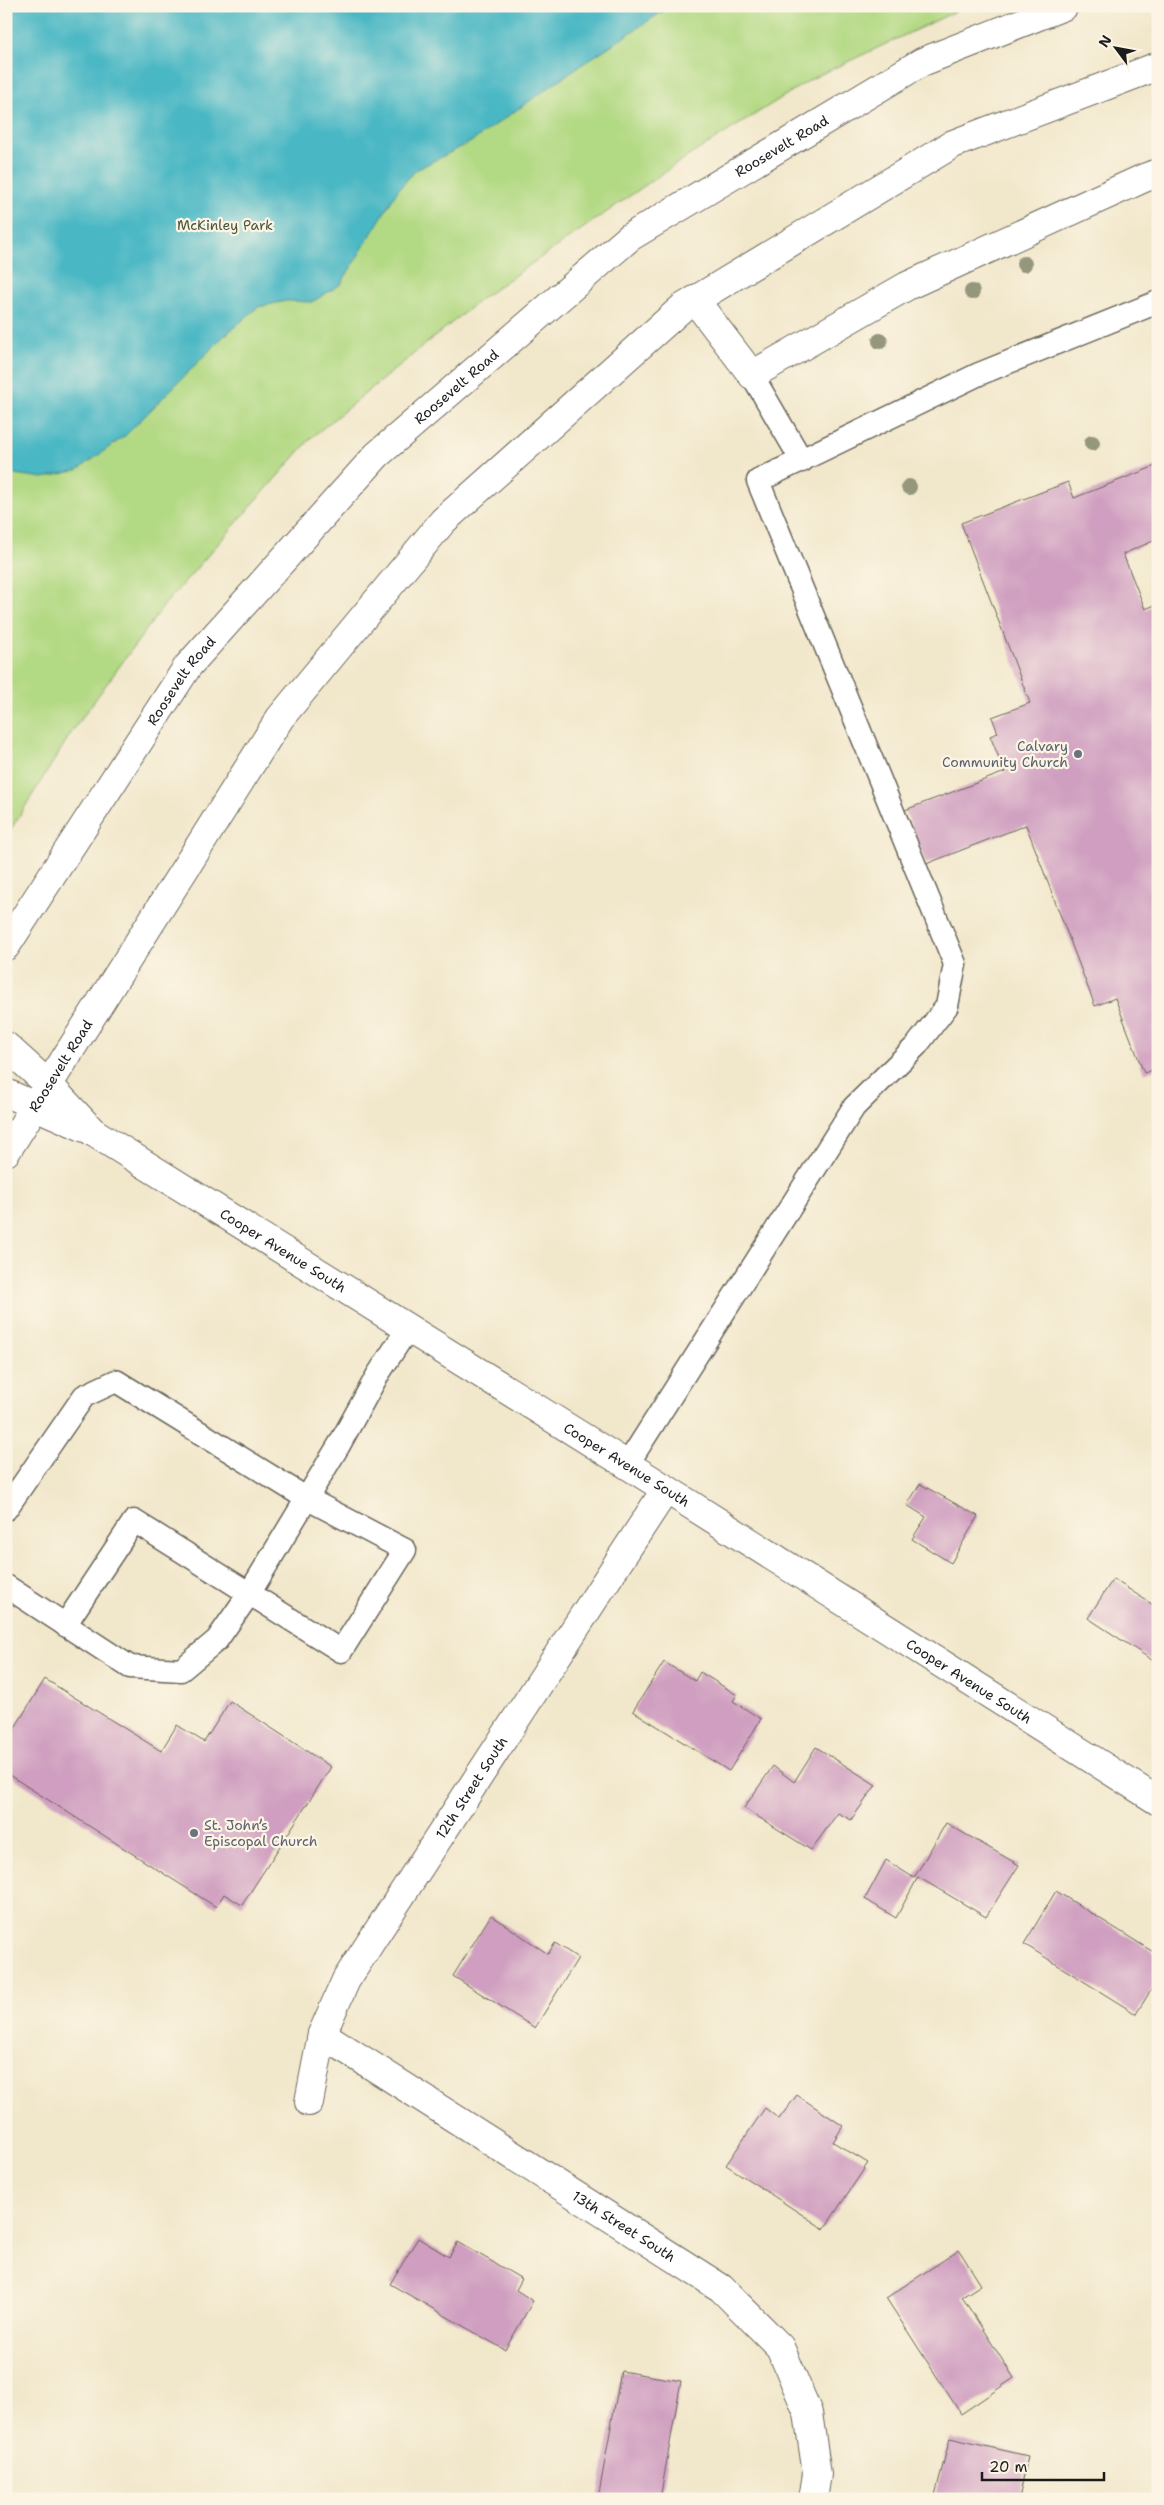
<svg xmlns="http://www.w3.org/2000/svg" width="1164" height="2505" font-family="'Shantell Sans',sans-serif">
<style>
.green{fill:#b2d983;stroke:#677a50}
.water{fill:#49b7c4;stroke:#326a70}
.building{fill:#cf9ec0}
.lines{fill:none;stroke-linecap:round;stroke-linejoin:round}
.service-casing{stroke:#676359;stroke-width:25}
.minor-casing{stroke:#676359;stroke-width:30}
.tertiary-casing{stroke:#676359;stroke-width:30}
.secondary-casing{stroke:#676359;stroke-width:30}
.primary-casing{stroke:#676359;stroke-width:30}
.service{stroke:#fff;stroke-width:22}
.minor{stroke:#fff;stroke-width:28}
.tertiary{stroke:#fff;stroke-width:28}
.secondary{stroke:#fff;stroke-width:28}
.primary{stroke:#fff;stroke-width:28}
.tree{fill:#95977c}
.worship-dot{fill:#6b7280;stroke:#fcf5e5;stroke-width:2}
.labels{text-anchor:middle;stroke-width:4.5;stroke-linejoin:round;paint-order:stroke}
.street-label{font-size:14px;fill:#1c1c1c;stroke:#fcf5e5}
.park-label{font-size:14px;fill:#49553b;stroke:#fcf5e5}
.worship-label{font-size:14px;fill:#5b616d;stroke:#fcf5e5;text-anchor:end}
</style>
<rect width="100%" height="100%" fill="#fcf5e5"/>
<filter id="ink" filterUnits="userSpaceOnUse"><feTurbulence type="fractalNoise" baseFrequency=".02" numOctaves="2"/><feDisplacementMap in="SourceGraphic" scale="10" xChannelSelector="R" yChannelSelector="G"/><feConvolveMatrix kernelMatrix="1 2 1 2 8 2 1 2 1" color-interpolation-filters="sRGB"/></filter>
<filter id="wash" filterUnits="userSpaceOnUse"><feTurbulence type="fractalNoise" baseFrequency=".0096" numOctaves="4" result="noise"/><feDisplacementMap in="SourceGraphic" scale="20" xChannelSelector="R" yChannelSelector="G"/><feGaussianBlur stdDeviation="1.12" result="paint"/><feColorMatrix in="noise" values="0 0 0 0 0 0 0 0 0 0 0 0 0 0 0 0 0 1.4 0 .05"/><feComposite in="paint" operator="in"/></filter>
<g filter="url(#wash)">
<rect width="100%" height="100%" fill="#f1e7cb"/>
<path class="green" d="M6,6H967L813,78L679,162L482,298L312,437L165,604L73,730L6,837Z"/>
<path class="water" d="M6,6H671L578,67L471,142L416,170L398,190L341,284L312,302L286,301L258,307L223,337L126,435L78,470L43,478L6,473Z"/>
<g id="blocks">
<g class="building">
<path d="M1158,465V539L1123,554L1145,609L1158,604V1068L1144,1073L1115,998L1095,1006L1026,825L926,864L905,810L1005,772L990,736L998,733L992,717L1030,703L961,523L1068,482L1074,498Z"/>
<path d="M920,1484L978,1516L951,1563L912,1539L926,1517L907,1505Z"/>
<path d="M1113,1579L1158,1608V1664L1088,1618Z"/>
<path d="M664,1662L695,1681L700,1672L737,1695L733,1701L761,1719L729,1771L633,1711Z"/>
<path d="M45,1679L161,1751L177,1725L204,1742L230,1701L331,1767L242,1905L224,1894L216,1907L6,1773V1742Z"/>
<path d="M816,1747L876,1785L851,1820L838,1813L811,1850L744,1808L773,1766L794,1782Z"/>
<path d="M946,1823L1019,1865L986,1917L918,1877L896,1918L865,1899L886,1860L914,1878Z"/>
<path d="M1056,1891L1158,1955V1979L1136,2014L1024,1944Z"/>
<path d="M491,1915L548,1954L555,1943L578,1958L535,2028L453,1976Z"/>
<path d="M797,2095L843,2126L833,2142L868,2163L824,2229L726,2165L765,2108L779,2119Z"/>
<path d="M418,2238L449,2257L458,2242L522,2279L516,2290L533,2301L505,2350L390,2284Z"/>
<path d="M959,2250L981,2285L962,2297L1014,2378L961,2414L886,2298Z"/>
<path d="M621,2371L681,2381L660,2499H598Z"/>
<path d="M950,2438L1028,2456L1019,2499H934Z"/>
</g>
</g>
</g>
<g filter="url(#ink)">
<use href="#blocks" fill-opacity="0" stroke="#676359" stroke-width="1"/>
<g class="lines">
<g class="service-casing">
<g id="service">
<path d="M752,375L802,461"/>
<path d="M627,1465L854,1107L917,1045L947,1006L955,964L758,481L979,374L1158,302"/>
<path d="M6,1509L84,1396L116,1381L306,1498L405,1550L341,1651L134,1521L65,1625"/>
<path d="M6,1586L130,1667L181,1670L217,1640L249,1594L339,1445L377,1376L408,1328"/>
</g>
</g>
<g class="minor-casing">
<g id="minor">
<path d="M695,300L752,375L907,286L1144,178L1158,173"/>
<path id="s1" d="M322,2034L721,2288L780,2347L808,2413L817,2474L813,2499"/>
<path id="s2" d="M309,2102L322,2034L346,1980L666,1489"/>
</g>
</g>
<g class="tertiary-casing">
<g id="tertiary">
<path id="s3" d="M93,1132L666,1489L1158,1801"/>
</g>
</g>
<g class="secondary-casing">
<g id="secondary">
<path d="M6,1046L49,1085L93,1132"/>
<path d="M6,1093L85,1128"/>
</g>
</g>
<g class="primary-casing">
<g id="primary">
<path id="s4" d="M6,946L188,666L377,455L630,237L922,62L1064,6"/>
<path id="s5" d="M6,1152L280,718L443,521L682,308L953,144L1158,66"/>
</g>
</g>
<use href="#service" class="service"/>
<use href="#minor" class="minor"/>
<use href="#tertiary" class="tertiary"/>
<use href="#secondary" class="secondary"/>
<use href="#primary" class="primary"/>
</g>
<g class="tree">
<circle cx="1024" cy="264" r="8"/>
<circle cx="972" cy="292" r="8"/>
<circle cx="880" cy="341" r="8"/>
<circle cx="1092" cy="443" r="8"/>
<circle cx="909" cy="487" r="8"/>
</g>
</g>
<g class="worship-dot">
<circle cx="1078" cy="754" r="5"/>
<circle cx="194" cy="1833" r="5"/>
</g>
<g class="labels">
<g class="street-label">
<text dy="5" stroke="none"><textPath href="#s4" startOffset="1128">Roosevelt Road</textPath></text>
<text dy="5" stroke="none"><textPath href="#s4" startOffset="722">Roosevelt Road</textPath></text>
<text dy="5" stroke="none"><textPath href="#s4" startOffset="318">Roosevelt Road</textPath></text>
<text dy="5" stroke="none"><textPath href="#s5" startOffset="102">Roosevelt Road</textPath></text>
<text dy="5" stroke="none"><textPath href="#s3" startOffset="224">Cooper Avenue South</textPath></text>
<text dy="5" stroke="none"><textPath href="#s3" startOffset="629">Cooper Avenue South</textPath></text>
<text dy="5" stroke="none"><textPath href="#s3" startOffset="1034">Cooper Avenue South</textPath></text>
<text dy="5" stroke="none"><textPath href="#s2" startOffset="358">12th Street South</textPath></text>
<text dy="5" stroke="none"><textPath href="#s1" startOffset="358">13th Street South</textPath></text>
</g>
<g class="park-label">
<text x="225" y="230">McKinley Park</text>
</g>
<g class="worship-label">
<text x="1068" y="751">Calvary<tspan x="1068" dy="16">Community Church</tspan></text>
<text x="204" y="1830" text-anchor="start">St. John’s<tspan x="204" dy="16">Episcopal Church</tspan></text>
</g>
</g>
<rect width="1164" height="2505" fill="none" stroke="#fcf5e5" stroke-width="25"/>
<g transform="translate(1116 48) rotate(302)" stroke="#fcf5e5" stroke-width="4" paint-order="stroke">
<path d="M0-4L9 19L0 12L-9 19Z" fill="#1c1c1c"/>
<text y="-8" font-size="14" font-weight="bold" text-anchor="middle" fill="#1c1c1c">N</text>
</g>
<path d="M982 2472v8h122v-8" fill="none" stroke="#1c1c1c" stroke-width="2.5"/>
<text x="989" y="2472" font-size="15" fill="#1c1c1c" stroke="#fcf5e5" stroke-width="4" paint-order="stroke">20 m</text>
</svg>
